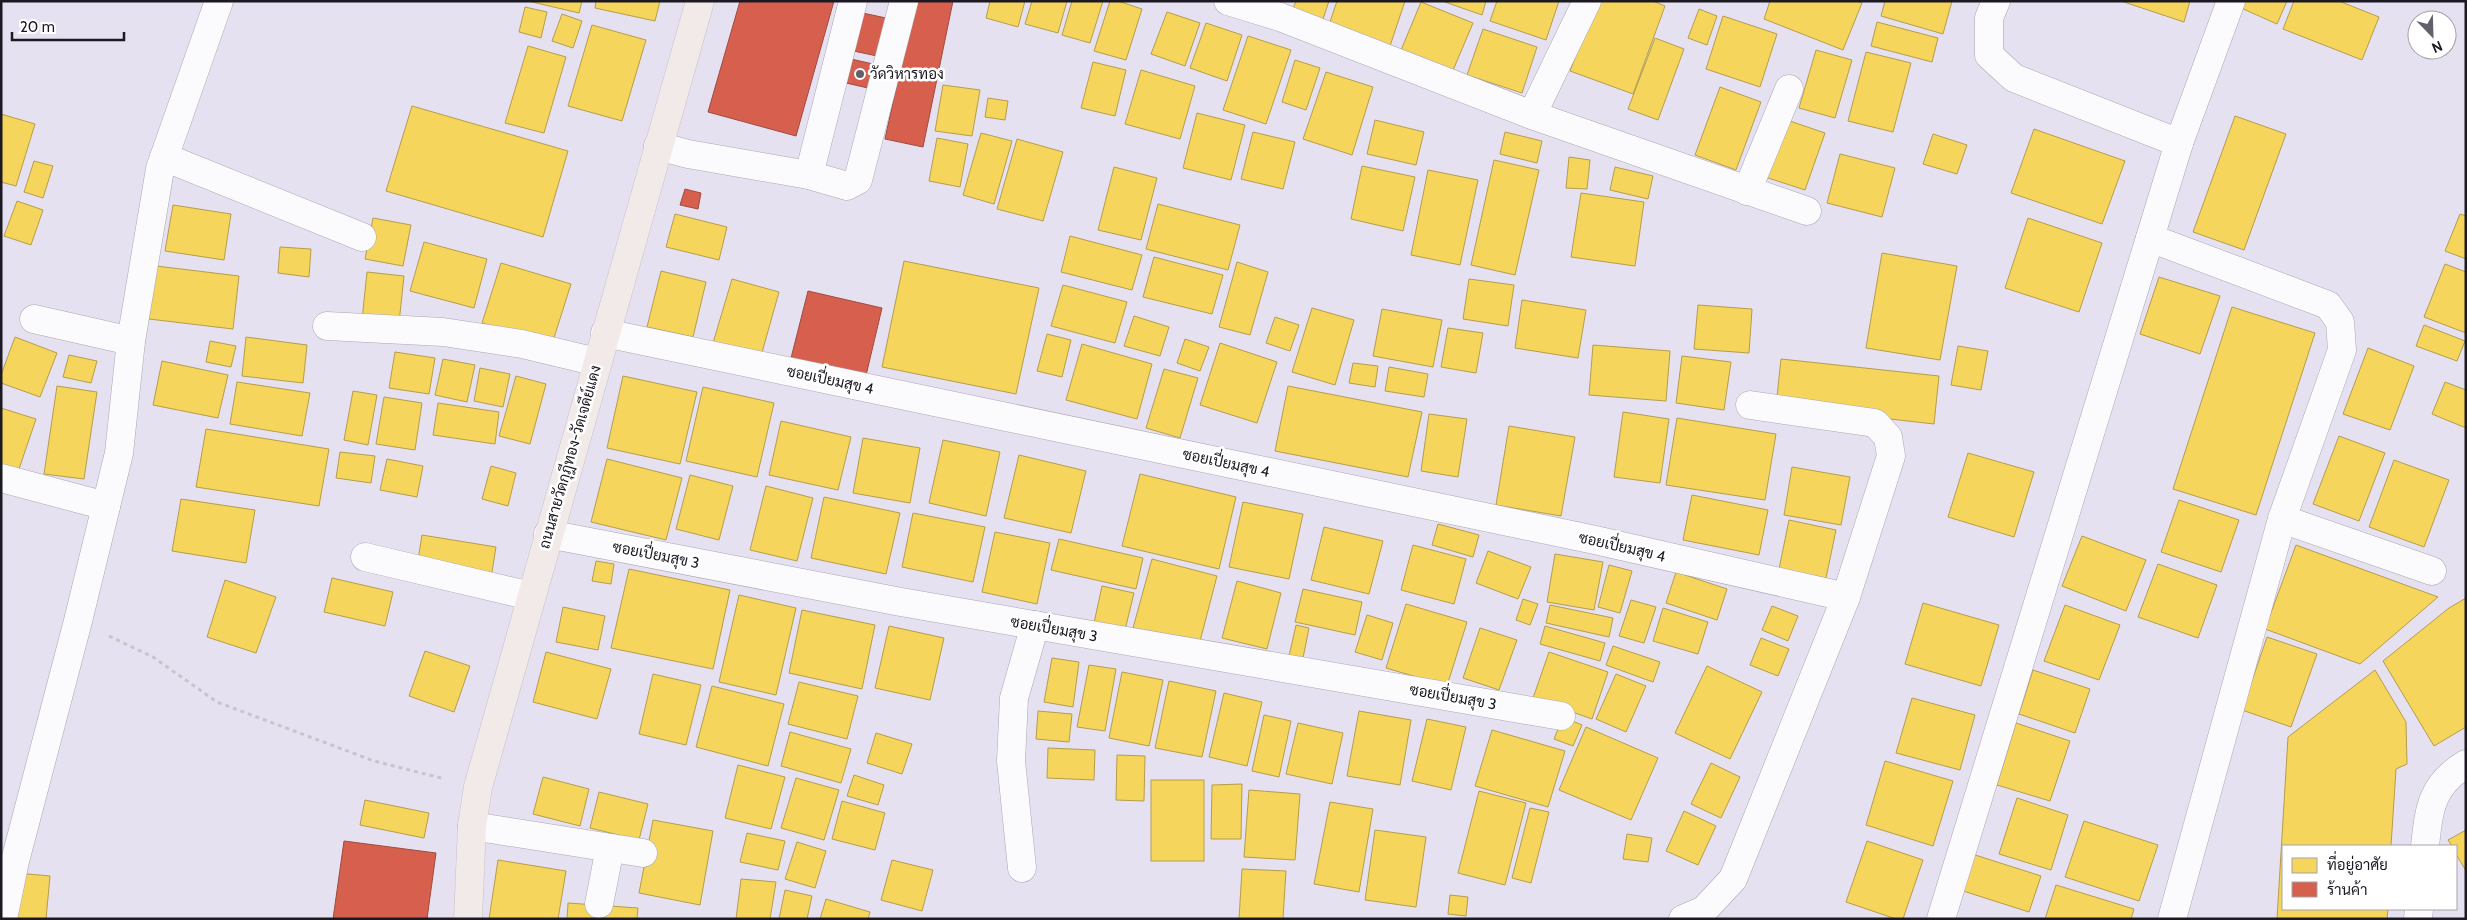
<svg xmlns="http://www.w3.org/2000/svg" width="2467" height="920" font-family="Cabin,Sarabun,sans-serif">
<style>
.homes{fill:#f6d55c;stroke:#b59d4b}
.shops{fill:#d6604d;stroke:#9e4b40}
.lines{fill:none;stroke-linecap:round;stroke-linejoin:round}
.minor-casing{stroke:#aba7b2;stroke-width:29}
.major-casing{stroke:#c5c2c9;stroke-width:29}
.path{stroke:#c7c5ca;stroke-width:3;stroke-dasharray:4 4;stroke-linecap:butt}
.minor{stroke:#fbfafd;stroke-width:28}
.major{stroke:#f2eae9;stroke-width:28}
.poi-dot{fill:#635f6b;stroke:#fff;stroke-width:2}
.labels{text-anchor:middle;stroke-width:5;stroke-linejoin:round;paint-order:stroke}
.poi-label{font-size:15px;fill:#1d1923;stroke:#fff;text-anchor:start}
.street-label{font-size:15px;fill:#1d1923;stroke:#fff}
</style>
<rect width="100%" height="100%" fill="#e6e1f0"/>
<g class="homes">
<path d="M528,1H582L579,13Z"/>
<path d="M596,1H660L655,21L595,8Z"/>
<path d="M990,1H1025L1018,27L986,18Z"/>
<path d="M1032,1H1067L1058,33L1025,24Z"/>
<path d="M1072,1H1103L1090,43L1062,35Z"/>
<path d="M1110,1H1118L1142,9L1126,60L1094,51Z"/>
<path d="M1296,1H1329L1323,19L1293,9Z"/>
<path d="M1337,1H1405L1388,52L1327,31Z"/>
<path d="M1442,1H1486L1482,15Z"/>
<path d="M1497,1H1559L1546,40L1490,21Z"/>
<path d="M1597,1H1653L1665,6L1633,94L1570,71Z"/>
<path d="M1770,1H1856L1862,3L1843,50L1764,19Z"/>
<path d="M1885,1H1952L1943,34L1881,16Z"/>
<path d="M2121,1H2190L2184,22Z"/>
<path d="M2244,1H2287L2277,24L2241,8Z"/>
<path d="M2294,1H2339L2379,17L2362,60L2283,29Z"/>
<path d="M1421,2L1473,23L1451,75L1399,55Z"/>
<path d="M525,7L547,12L541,38L519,32Z"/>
<path d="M1699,9L1717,16L1707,45L1688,38Z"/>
<path d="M1167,12L1200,23L1185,66L1151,54Z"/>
<path d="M562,14L582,21L573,48L552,41Z"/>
<path d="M1723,16L1777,34L1760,87L1706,69Z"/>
<path d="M1877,22L1938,38L1932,62L1871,46Z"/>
<path d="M1206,23L1242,35L1227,81L1190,68Z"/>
<path d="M592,25L646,40L622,121L568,106Z"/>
<path d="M1483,29L1537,47L1522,93L1467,75Z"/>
<path d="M1248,36L1291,50L1266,124L1223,110Z"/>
<path d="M1655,38L1684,49L1658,120L1628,109Z"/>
<path d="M528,46L566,57L544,133L505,123Z"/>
<path d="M1816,50L1852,60L1835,118L1799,108Z"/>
<path d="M1866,52L1911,63L1893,132L1848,121Z"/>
<path d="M1295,60L1320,68L1306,110L1282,102Z"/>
<path d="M1093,62L1126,70L1115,116L1081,108Z"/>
<path d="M1141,70L1195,86L1180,139L1125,124Z"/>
<path d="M1326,72L1373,87L1352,155L1303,139Z"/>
<path d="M943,85L980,90L972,136L935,131Z"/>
<path d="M1720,87L1761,102L1736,170L1695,155Z"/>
<path d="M988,98L1008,101L1005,120L985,117Z"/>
<path d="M412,106L568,151L543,237L386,191Z"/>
<path d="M1197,113L1245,125L1231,180L1183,168Z"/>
<path d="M1,114L35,124L16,186L1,182Z"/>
<path d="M2235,116L2286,134L2244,250L2193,232Z"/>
<path d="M1781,118L1825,133L1805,190L1762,176Z"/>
<path d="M1375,120L1424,132L1416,165L1367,154Z"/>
<path d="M2034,129L2125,161L2102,224L2011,193Z"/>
<path d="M1253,132L1295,142L1283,189L1241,179Z"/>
<path d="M1505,132L1542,141L1537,163L1500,154Z"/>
<path d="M981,133L1012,141L994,204L963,195Z"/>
<path d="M1933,134L1967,145L1957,174L1923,164Z"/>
<path d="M937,138L968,144L960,187L929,181Z"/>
<path d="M1017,139L1063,152L1043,221L997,209Z"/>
<path d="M1840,154L1895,168L1882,217L1827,203Z"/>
<path d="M1569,157L1590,160L1587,189L1566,188Z"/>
<path d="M1494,160L1539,170L1515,275L1471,265Z"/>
<path d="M34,161L53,166L43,198L24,192Z"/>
<path d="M1362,166L1415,177L1403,231L1351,219Z"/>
<path d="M1114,167L1157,178L1141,240L1098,230Z"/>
<path d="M1615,167L1653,176L1648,199L1610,190Z"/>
<path d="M1428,170L1478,180L1460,265L1411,255Z"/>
<path d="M1581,193L1644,202L1635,266L1571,257Z"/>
<path d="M17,201L43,210L31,245L4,236Z"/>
<path d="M1158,204L1240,225L1228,270L1146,249Z"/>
<path d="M173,205L231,214L224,260L165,251Z"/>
<path d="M675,214L727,227L719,260L666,247Z"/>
<path d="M2460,214L2466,216V259L2445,251Z"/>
<path d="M373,218L411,225L403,266L365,259Z"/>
<path d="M2028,218L2102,243L2079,312L2005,288Z"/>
<path d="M1070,236L1142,255L1132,290L1061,272Z"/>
<path d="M424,242L487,259L474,308L410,291Z"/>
<path d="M280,247L311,249L309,277L278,273Z"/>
<path d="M1882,253L1957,266L1940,360L1866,348Z"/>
<path d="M1154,257L1223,275L1212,314L1143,297Z"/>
<path d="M904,261L1039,288L1016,394L882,367Z"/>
<path d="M1237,262L1268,272L1250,335L1219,327Z"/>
<path d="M501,263L571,284L552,344L482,323Z"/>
<path d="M2445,264L2466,272V333L2424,317Z"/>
<path d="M156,266L239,276L233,329L149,319Z"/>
<path d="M661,271L706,282L693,337L647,327Z"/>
<path d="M367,272L404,276L399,323L362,320Z"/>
<path d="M2159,277L2220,296L2200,354L2140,334Z"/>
<path d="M732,279L779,292L761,356L713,343Z"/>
<path d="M1469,279L1514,285L1508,326L1463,319Z"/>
<path d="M1063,285L1127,302L1115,343L1051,326Z"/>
<path d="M1522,300L1586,310L1578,358L1515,348Z"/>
<path d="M1698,305L1752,309L1749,353L1694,349Z"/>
<path d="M2232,307L2315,333L2256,515L2173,489Z"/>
<path d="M1312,308L1354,320L1335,385L1292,372Z"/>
<path d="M1382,309L1442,320L1433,367L1373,356Z"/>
<path d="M1134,316L1169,327L1160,356L1124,346Z"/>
<path d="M1275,317L1299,325L1290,351L1266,343Z"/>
<path d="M2424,325L2465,341L2457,361L2416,346Z"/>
<path d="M1448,328L1483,333L1476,373L1441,367Z"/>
<path d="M1047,334L1071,340L1062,377L1037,371Z"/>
<path d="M15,337L57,353L40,397L1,383V375Z"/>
<path d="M246,337L307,345L303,383L242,376Z"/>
<path d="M1185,339L1209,347L1200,371L1177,363Z"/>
<path d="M210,341L236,346L231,367L206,362Z"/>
<path d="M1220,343L1277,362L1257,423L1200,405Z"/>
<path d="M1082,344L1152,364L1137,419L1066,400Z"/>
<path d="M1593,345L1670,351L1666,401L1589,395Z"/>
<path d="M1958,346L1988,351L1981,390L1951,385Z"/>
<path d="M2368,348L2414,366L2390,430L2343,414Z"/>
<path d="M395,352L435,358L429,394L389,388Z"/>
<path d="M69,355L97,361L91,383L63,377Z"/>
<path d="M1682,356L1731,362L1724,410L1676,403Z"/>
<path d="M443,359L475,365L467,402L435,395Z"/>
<path d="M1781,359L1939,376L1934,424L1776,406Z"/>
<path d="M162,361L228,375L218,418L153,405Z"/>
<path d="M1353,363L1378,366L1375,387L1349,383Z"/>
<path d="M1389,367L1428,374L1424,397L1385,391Z"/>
<path d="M480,368L510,374L503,407L474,401Z"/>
<path d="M1164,369L1198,378L1180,438L1146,428Z"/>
<path d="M516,376L546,384L530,444L499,436Z"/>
<path d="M623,376L697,392L680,464L607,448Z"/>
<path d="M237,382L310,393L302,436L230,424Z"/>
<path d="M2445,382L2466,390V428L2432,414Z"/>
<path d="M57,386L97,392L84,479L44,474Z"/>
<path d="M1288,386L1422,412L1408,477L1275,451Z"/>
<path d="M703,387L774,403L757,477L686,461Z"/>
<path d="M353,391L377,395L368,445L344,440Z"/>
<path d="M384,397L422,403L415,450L376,444Z"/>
<path d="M438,403L499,412L495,444L433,435Z"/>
<path d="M1,408L36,419L18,472L1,467Z"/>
<path d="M1623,412L1669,419L1660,483L1614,477Z"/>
<path d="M1429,414L1467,419L1458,477L1421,471Z"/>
<path d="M1677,418L1776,434L1765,500L1666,485Z"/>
<path d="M781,421L851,437L838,490L769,475Z"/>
<path d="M1509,426L1575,437L1561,516L1496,505Z"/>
<path d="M206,429L329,449L319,506L196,487Z"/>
<path d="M2339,436L2385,453L2359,521L2313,504Z"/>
<path d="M863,438L920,448L910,503L853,493Z"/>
<path d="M943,440L1000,452L986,516L929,503Z"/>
<path d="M340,452L375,456L371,483L336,478Z"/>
<path d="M1968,453L2034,472L2014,537L1948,517Z"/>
<path d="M1019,455L1086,471L1071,533L1004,518Z"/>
<path d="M387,459L423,466L417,497L380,490Z"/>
<path d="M607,459L682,478L666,540L591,522Z"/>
<path d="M2394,460L2449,480L2424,547L2369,527Z"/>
<path d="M491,466L516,473L508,506L482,499Z"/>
<path d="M1792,467L1850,477L1841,525L1784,515Z"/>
<path d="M1140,474L1236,497L1219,569L1122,546Z"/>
<path d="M690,475L733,486L719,540L676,529Z"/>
<path d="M766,486L813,498L797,561L750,550Z"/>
<path d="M1692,495L1768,510L1759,555L1683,540Z"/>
<path d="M824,497L900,513L886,574L811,558Z"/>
<path d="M181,499L255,510L246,563L172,551Z"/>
<path d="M2179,500L2239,520L2221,572L2161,552Z"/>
<path d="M1243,502L1303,514L1289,579L1229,567Z"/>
<path d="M913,513L985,527L973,582L902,567Z"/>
<path d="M1789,520L1836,530L1826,578L1779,569Z"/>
<path d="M1438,524L1479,535L1473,557L1432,545Z"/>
<path d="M1324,527L1383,541L1369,594L1311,580Z"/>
<path d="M995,532L1050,543L1037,604L982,592Z"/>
<path d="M422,535L496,547L491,578L417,566Z"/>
<path d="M2082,536L2146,560L2126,611L2062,586Z"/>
<path d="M1059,539L1143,558L1136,589L1051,570Z"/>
<path d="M1413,545L1466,559L1454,604L1401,590Z"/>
<path d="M2296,545L2438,597L2360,664L2265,629Z"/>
<path d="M1488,551L1531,567L1518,599L1476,583Z"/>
<path d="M1555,554L1603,562L1594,610L1547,602Z"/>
<path d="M1152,559L1217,576L1199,645L1133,628Z"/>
<path d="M596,561L614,564L611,584L592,581Z"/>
<path d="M2158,564L2217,585L2198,638L2138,617Z"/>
<path d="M1609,565L1632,571L1620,613L1598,607Z"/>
<path d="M629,569L730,590L713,669L611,648Z"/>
<path d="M1676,572L1727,589L1717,620L1666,603Z"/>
<path d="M332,578L393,592L385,626L324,612Z"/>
<path d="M225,580L276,597L256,653L207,637Z"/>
<path d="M1237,581L1281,593L1267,649L1222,638Z"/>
<path d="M1102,586L1134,593L1125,630L1094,623Z"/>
<path d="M1303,589L1362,602L1355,635L1295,622Z"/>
<path d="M739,595L796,608L776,695L719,682Z"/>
<path d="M2466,598V727L2434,746L2383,661L2449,608Z"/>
<path d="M1523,599L1538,604L1530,625L1516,620Z"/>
<path d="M1631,600L1656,607L1644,643L1619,636Z"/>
<path d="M1923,603L1999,625L1981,686L1905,664Z"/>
<path d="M1406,604L1467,622L1447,686L1386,668Z"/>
<path d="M1550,605L1613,618L1609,637L1546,623Z"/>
<path d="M2065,605L2120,625L2099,680L2044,661Z"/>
<path d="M1772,606L1798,616L1788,641L1762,630Z"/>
<path d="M563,607L605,616L598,650L556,642Z"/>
<path d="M1663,608L1708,622L1698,654L1653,641Z"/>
<path d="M802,610L875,625L862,689L789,673Z"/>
<path d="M1367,615L1393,623L1382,660L1355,652Z"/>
<path d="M1296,625L1309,628L1303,658L1289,656Z"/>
<path d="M889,626L944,638L930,700L875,688Z"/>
<path d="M1545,626L1605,643L1600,661L1540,644Z"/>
<path d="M1480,628L1517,640L1499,690L1463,678Z"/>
<path d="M2267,637L2317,654L2291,727L2242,710Z"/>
<path d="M1761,638L1789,649L1778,676L1750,665Z"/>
<path d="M1613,646L1660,662L1653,682L1606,665Z"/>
<path d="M425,651L470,666L454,712L409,696Z"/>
<path d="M546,652L611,669L597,719L533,702Z"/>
<path d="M1549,652L1608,672L1592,719L1533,698Z"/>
<path d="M1052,658L1079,662L1073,707L1044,702Z"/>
<path d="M1089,665L1116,669L1105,731L1077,727Z"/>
<path d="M1707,666L1762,692L1730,759L1675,733Z"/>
<path d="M2033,670L2090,689L2075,733L2019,714Z"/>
<path d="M2375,670L2406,722L2407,764L2396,769L2391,846H2283V909H2388L2387,919H2277L2288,737Z"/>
<path d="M1122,672L1163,680L1149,746L1109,738Z"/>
<path d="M653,674L701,685L686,745L639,734Z"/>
<path d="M1616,674L1646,686L1626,732L1596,719Z"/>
<path d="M1169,681L1216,691L1202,757L1155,748Z"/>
<path d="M799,682L858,696L847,739L788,724Z"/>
<path d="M712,686L784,704L768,766L696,747Z"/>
<path d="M1224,693L1262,702L1247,766L1209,757Z"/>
<path d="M1912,698L1975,715L1960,770L1896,753Z"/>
<path d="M1038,711L1072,714L1069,742L1036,739Z"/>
<path d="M1359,711L1411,720L1400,785L1347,776Z"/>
<path d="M1264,715L1291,721L1279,777L1252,771Z"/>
<path d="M1563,717L1582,725L1573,746L1554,739Z"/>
<path d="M1427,719L1466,727L1451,790L1412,781Z"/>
<path d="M1298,723L1343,733L1332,784L1286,774Z"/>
<path d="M2016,723L2070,741L2050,801L1997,785Z"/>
<path d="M1586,727L1658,758L1631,820L1559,790Z"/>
<path d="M1492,730L1565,751L1548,807L1475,786Z"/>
<path d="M790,732L851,749L841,783L781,766Z"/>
<path d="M876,733L912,744L902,774L867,763Z"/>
<path d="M1048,748L1095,750L1094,780L1047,778Z"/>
<path d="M1117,755L1145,756L1144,801L1116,800Z"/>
<path d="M1885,761L1953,781L1933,846L1866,825Z"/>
<path d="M1711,763L1740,777L1721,818L1691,804Z"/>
<path d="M738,765L785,777L771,829L725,818Z"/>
<path d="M854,775L884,785L878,805L847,796Z"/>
<path d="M543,777L589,789L580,826L533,814Z"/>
<path d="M796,778L839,790L824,840L781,828Z"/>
<rect x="1151" y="780" width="53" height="81"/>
<path d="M1242,784L1241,839H1211L1212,785Z"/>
<path d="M1249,790L1300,794L1295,860L1244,857Z"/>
<path d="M1479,791L1526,803L1505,885L1458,873Z"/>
<path d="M599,792L648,804L639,840L590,828Z"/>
<path d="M2017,798L2068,815L2051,870L1999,854Z"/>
<path d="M365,800L429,813L424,838L360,825Z"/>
<path d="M842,801L885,813L875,850L832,839Z"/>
<path d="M1330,802L1373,809L1359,892L1314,884Z"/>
<path d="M1530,808L1549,812L1531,883L1512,878Z"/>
<path d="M1684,811L1716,826L1698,865L1666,851Z"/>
<path d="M653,820L713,831L700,905L639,893Z"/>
<path d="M2084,821L2158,845L2139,901L2065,877Z"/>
<path d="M1375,830L1426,837L1416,907L1365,900Z"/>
<path d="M2466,830V871L2456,854V846H2452L2448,840Z"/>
<path d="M747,833L785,841L778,870L740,862Z"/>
<path d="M1627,834L1652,838L1648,862L1623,859Z"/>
<path d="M1867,841L1923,860L1903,919H1896L1846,902Z"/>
<path d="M797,842L826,851L815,888L785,879Z"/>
<path d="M1972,854L2041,876L2029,912L1960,890Z"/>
<path d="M498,860L566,871L558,919H489Z"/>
<path d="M892,860L933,870L922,911L881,900Z"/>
<path d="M1242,869L1286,871L1283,919H1239Z"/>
<path d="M17,873L50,876L46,919H12Z"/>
<path d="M741,879L776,882L770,919H736Z"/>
<path d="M2056,885L2134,909L2131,919H2045Z"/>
<path d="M785,890L812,896L807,919H779Z"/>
<path d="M1450,895L1468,897L1466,916L1448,914Z"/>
<path d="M826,899L870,912L868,919H820Z"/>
<path d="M568,903L638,908L637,919H567Z"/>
</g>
<g class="shops">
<path d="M740,1H834L796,136L708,112Z"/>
<path d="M915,1H953L923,147L885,139Z"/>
<path d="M858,12L886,18L877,56L849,50Z"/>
<path d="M851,59L873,64L868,88L846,83Z"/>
<path d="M685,189L701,193L698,209L680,205Z"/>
<path d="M808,291L882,308L864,384L789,366Z"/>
<path d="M344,841L436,853L427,919H333Z"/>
</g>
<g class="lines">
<g class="minor-casing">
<g id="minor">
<path d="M1228,1L1280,17L1532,115L1807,211"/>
<path d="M1996,1L1989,18V55L2014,78L2179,143"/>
<path d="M1532,115L1587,1"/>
<path d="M658,146L688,154L809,175L847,186L858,180L904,1"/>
<path d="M164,157L362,237"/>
<path d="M809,175L853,1"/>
<path d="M1747,191L1789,89"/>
<path d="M34,319L131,341"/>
<path d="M327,326L443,332L522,344L597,362"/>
<path d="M605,333L1595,540L1846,597"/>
<path d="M1,478L106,506"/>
<path d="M2282,519L2432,571"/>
<path d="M548,534L901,602L1561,716"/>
<path d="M365,557L531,596"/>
<path d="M472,826L643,853"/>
<path d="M2425,846C2429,809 2431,785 2466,764"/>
<path d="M1022,868L1011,761L1014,698L1035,625"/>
<path d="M599,904L610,848"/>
<path d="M3,919L15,861L78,621L119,453L131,341L160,169L219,1"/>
<path d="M1683,919L1704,910L1733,879L1846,597L1891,456L1888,437L1875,423L1750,405"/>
<path d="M1941,919L2150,238"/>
<path d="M2172,919L2282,519L2342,350L2340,322L2328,305L2150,238L2179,143L2231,1"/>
<path d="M2418,919L2419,909"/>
</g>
</g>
<g class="major-casing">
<path id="major" d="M468,919L472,826L478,787L700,1"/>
</g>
<path class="path" d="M109,636L153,657L217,702L374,761L445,779"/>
<use href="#minor" class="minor"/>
<use href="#major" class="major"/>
</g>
<circle class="poi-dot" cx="860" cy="74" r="5"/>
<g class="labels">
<g class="poi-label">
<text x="870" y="79">วัดวิหารทอง</text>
</g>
<g class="street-label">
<text transform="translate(830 380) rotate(12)" y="5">ซอยเปี่ยมสุข 4</text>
<text transform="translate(570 457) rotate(-74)" y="5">ถนนสายวัดกุฎีทอง-วัดเจดีย์แดง</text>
<text transform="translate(1226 463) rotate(12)" y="5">ซอยเปี่ยมสุข 4</text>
<text transform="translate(1622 547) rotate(13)" y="5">ซอยเปี่ยมสุข 4</text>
<text transform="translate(656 555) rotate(11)" y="5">ซอยเปี่ยมสุข 3</text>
<text transform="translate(1054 629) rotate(10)" y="5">ซอยเปี่ยมสุข 3</text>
<text transform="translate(1453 697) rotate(10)" y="5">ซอยเปี่ยมสุข 3</text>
</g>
</g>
<rect width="2467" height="920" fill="none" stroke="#1d1923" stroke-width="5"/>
<rect x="2282" y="845" width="175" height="65" fill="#ffffff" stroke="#a5a3a7"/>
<rect x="2292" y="858" width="25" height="15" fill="#f6d55c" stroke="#a5a3a7"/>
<text x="2327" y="870" font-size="15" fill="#1d1923">ที่อยู่อาศัย</text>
<rect x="2292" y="882" width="25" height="15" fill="#d6604d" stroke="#a5a3a7"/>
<text x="2327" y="895" font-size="15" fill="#1d1923">ร้านค้า</text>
<g transform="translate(2432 35) rotate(157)"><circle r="24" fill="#ffffff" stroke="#a5a3a7"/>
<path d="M0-4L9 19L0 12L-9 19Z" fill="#635f6b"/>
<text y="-8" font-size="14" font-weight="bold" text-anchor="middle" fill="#1d1923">N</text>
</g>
<path d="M12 32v8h112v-8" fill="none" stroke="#1d1923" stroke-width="2.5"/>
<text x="20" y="32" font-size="15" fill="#1d1923" stroke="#ffffff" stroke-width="4" paint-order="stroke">20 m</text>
</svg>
